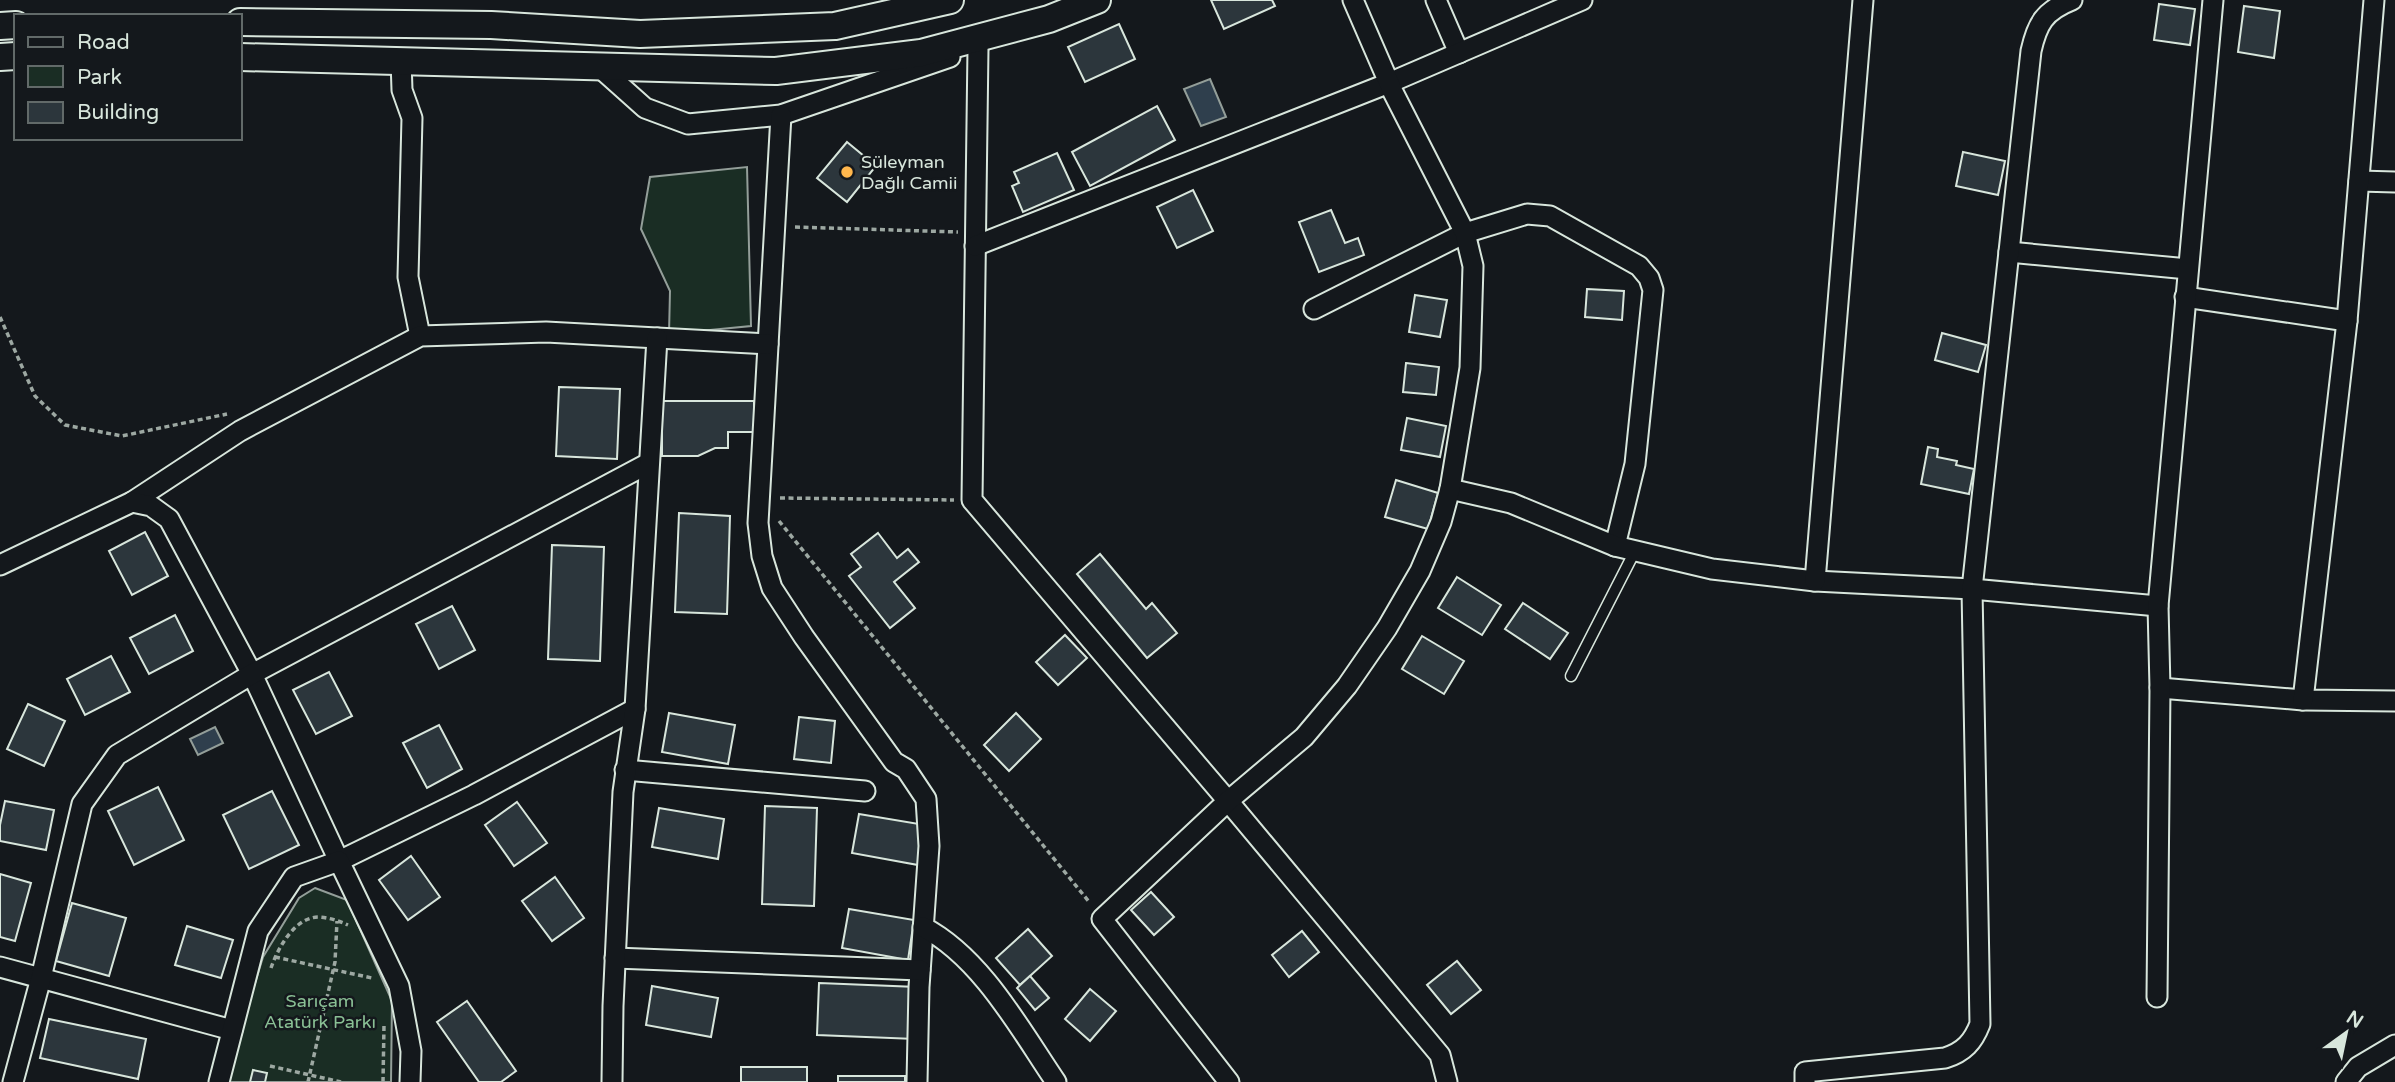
<svg xmlns="http://www.w3.org/2000/svg" width="2395" height="1082" font-family="'Varela Round',sans-serif">
<style>
.green{fill:#1a2d24;stroke:#939e99;stroke-width:2}
.water{fill:#2f3f4d;stroke:#939e99;stroke-width:2}
.building{fill:#2c363c;stroke:#d8e6dc;stroke-width:2}
.lines{fill:none;stroke-linecap:round;stroke-linejoin:round}
.lane-casing{stroke:#d8e6dc;stroke-width:13}
.street-casing{stroke:#d8e6dc;stroke-width:23}
.secondary-casing{stroke:#d8e6dc;stroke-width:30}
.path{stroke:#9da8a2;stroke-width:3.5;stroke-dasharray:5 3.5;stroke-linecap:butt}
.lane{stroke:#14181c;stroke-width:10}
.street{stroke:#14181c;stroke-width:19}
.secondary{stroke:#14181c;stroke-width:26}
.poi-dot{fill:#ffb74d;stroke:#14181c;stroke-width:2.5}
.labels{text-anchor:middle;stroke-width:5;stroke-linejoin:round;paint-order:stroke}
.poi-label{font-size:18px;fill:#d8e6dc;stroke:#14181c;text-anchor:start}
.park-label{font-size:18px;fill:#8ac095;stroke:#14181c}
</style>
<rect width="100%" height="100%" fill="#14181c"/>
<g class="green">
<path d="M747,167L751,326L669,334L670,291L641,229L650,177Z"/>
<path d="M315,888L347,900L392,1001L391,1082H225L263,957L299,898Z"/>
</g>
<g class="water">
<path d="M1210,79L1226,117L1201,126L1184,89Z"/>
<path d="M215,727L223,743L198,755L190,739Z"/>
</g>
<g class="building">
<path d="M1211,0H1272L1275,6L1224,29Z"/>
<path d="M2159,4L2195,9L2190,45L2154,40Z"/>
<path d="M2244,6L2280,11L2274,58L2238,52Z"/>
<path d="M1119,24L1135,59L1085,82L1068,47Z"/>
<path d="M1157,106L1175,140L1090,186L1072,152Z"/>
<path d="M847,142L876,166L847,202L817,178Z"/>
<path d="M1963,152L2005,161L1998,195L1956,186Z"/>
<path d="M1057,153L1074,190L1023,212L1012,186L1019,183L1014,172Z"/>
<path d="M1193,190L1213,231L1177,248L1157,207Z"/>
<path d="M1331,210L1345,243L1358,238L1364,255L1319,272L1299,222Z"/>
<path d="M1587,289L1624,291L1622,320L1585,317Z"/>
<path d="M1415,295L1447,300L1440,337L1409,332Z"/>
<path d="M1942,333L1986,345L1978,372L1935,360Z"/>
<path d="M1406,363L1439,367L1436,395L1403,392Z"/>
<path d="M559,387L620,389L617,459L556,456Z"/>
<path d="M662,401H754V432H728V448H715L698,456H662Z"/>
<path d="M1407,418L1446,426L1440,457L1401,450Z"/>
<path d="M1928,447L1938,449L1937,457L1957,461L1956,465L1974,469L1969,494L1921,484Z"/>
<path d="M1396,480L1438,493L1428,529L1385,517Z"/>
<path d="M679,513L730,516L727,614L675,612Z"/>
<path d="M145,532L168,576L132,595L109,551Z"/>
<path d="M878,533L897,558L908,549L919,562L894,582L915,608L890,628L849,576L861,567L851,554Z"/>
<path d="M552,545L604,547L600,661L548,659Z"/>
<path d="M1100,554L1146,609L1152,603L1177,633L1147,658L1077,574Z"/>
<path d="M1457,577L1501,605L1482,635L1438,608Z"/>
<path d="M1523,603L1568,633L1550,659L1505,629Z"/>
<path d="M452,606L475,650L439,669L416,624Z"/>
<path d="M175,615L193,651L149,674L130,638Z"/>
<path d="M1065,635L1087,658L1058,685L1036,662Z"/>
<path d="M1422,636L1464,661L1444,694L1402,669Z"/>
<path d="M111,656L130,692L85,715L67,679Z"/>
<path d="M329,672L352,716L316,734L293,690Z"/>
<path d="M28,704L65,721L44,766L7,749Z"/>
<path d="M669,713L735,725L728,764L662,752Z"/>
<path d="M1016,713L1041,739L1009,771L984,745Z"/>
<path d="M799,717L835,721L831,763L794,759Z"/>
<path d="M439,725L462,769L427,788L403,743Z"/>
<path d="M158,787L184,840L134,865L108,811Z"/>
<path d="M272,791L299,845L249,869L223,815Z"/>
<path d="M5,801L54,810L46,850L0,841V825Z"/>
<path d="M517,802L547,843L514,866L485,825Z"/>
<path d="M765,806L817,808L814,906L762,904Z"/>
<path d="M659,808L724,819L718,859L652,847Z"/>
<path d="M859,814L925,825L918,865L852,853Z"/>
<path d="M411,856L440,897L408,920L379,880Z"/>
<path d="M0,874L31,883L15,941L0,937Z"/>
<path d="M555,877L584,918L552,941L522,901Z"/>
<path d="M1151,892L1174,917L1154,935L1131,910Z"/>
<path d="M72,903L126,918L109,976L56,961Z"/>
<path d="M849,909L914,920L908,960L842,948Z"/>
<path d="M187,926L233,940L221,978L175,965Z"/>
<path d="M1028,929L1052,956L1020,985L996,958Z"/>
<path d="M1302,931L1319,952L1289,977L1272,955Z"/>
<path d="M1457,961L1481,990L1451,1014L1427,985Z"/>
<path d="M1030,976L1049,998L1035,1010L1017,988Z"/>
<path d="M819,983L917,987L915,1039L817,1035Z"/>
<path d="M652,986L718,998L711,1037L646,1025Z"/>
<path d="M1090,989L1116,1011L1090,1041L1065,1019Z"/>
<path d="M467,1001L516,1071L501,1082H479L437,1022Z"/>
<path d="M49,1019L146,1039L138,1079L40,1058Z"/>
<rect x="741" y="1067" width="66" height="15"/>
<path d="M253,1070L267,1073L265,1082H250Z"/>
<rect x="838" y="1076" width="67" height="6"/>
</g>
<g class="lines">
<g class="lane-casing">
<path id="lane" d="M1571,676L1635,551"/>
</g>
<g class="street-casing">
<g id="street">
<path d="M1436,0L1459,53"/>
<path d="M978,48L972,500L1228,801L1440,1055L1447,1082"/>
<path d="M401,60L402,90L412,118L408,277L420,336"/>
<path d="M598,66L645,108L688,124L781,115L950,57"/>
<path d="M781,115L758,523L762,556L772,588L804,637L894,762L906,769L926,799L929,846L919,987L917,1082"/>
<path d="M2359,181L2395,182"/>
<path d="M975,246L1389,83L1582,0"/>
<path d="M2009,252L2188,269"/>
<path d="M2185,297L2347,321"/>
<path d="M1314,309L1465,233L1527,214L1550,216L1639,266L1649,278L1653,290L1635,464L1615,546"/>
<path d="M1450,489L1511,503L1615,546L1712,569L1815,581L1972,589L2158,606"/>
<path d="M132,502L240,431L420,336L546,332L768,344"/>
<path d="M0,565L132,502L151,506L169,519L252,674L339,861L474,795L635,709"/>
<path d="M1815,581L1863,0"/>
<path d="M2160,688L2303,700L2395,701"/>
<path d="M2303,700L2347,321L2374,0"/>
<path d="M625,770L865,791"/>
<path d="M923,927C981,957 1020,1029 1056,1082"/>
<path d="M615,958L920,970"/>
<path d="M0,967L232,1030"/>
<path d="M2157,997L2160,688L2158,606L2213,0"/>
<path d="M13,1082L41,978L82,804L117,755L252,674L649,463"/>
<path d="M219,1082L258,931L294,877L339,861L399,986L411,1051L410,1082"/>
<path d="M612,1082L613,1006L623,792L635,709L657,338"/>
<path d="M1229,1082L1102,919L1228,801L1304,737L1347,686L1387,628L1420,571L1441,522L1450,489L1470,368L1473,266L1465,233L1393,92L1353,0"/>
<path d="M1805,1082V1072L1945,1058C1964,1052 1973,1042 1980,1024L1972,589L2031,51C2037,24 2044,11 2072,0"/>
<path d="M2346,1082L2358,1067L2395,1045"/>
</g>
</g>
<g class="secondary-casing">
<g id="secondary">
<path d="M240,22L491,25L640,34L835,26L950,0"/>
<path d="M0,26L16,25"/>
<path d="M0,57L16,56"/>
<path d="M240,57L776,71L921,53L1049,19L1097,0"/>
</g>
</g>
<g class="path">
<path d="M795,227L958,232"/>
<path d="M0,317L35,396L65,425L122,436L227,414"/>
<path d="M780,498L954,500"/>
<path d="M779,521L1090,903"/>
<path d="M275,957L372,978"/>
<path d="M271,968C278,948 295,916 320,917C330,918 339,921 348,925"/>
<path d="M270,1066L341,1082"/>
<path d="M308,1082L335,962L337,921"/>
<path d="M383,1082L384,1025"/>
</g>
<use href="#lane" class="lane"/>
<use href="#street" class="street"/>
<use href="#secondary" class="secondary"/>
</g>
<circle class="poi-dot" cx="847" cy="172" r="7"/>
<g class="labels">
<g class="poi-label">
<text x="861" y="168">Süleyman<tspan x="861" dy="21">Dağlı Camii</tspan></text>
</g>
<g class="park-label">
<text x="320" y="1007">Sarıçam<tspan x="320" dy="21">Atatürk Parkı</tspan></text>
</g>
</g>
<rect x="14" y="14" width="228" height="126" fill="#14181c" stroke="#626a69" stroke-width="2"/>
<rect x="28" y="37" width="35" height="10" fill="#14181c" stroke="#626a69" stroke-width="2"/>
<text x="77" y="49" font-size="21" fill="#d8e6dc">Road</text>
<rect x="28" y="66" width="35" height="21" fill="#1a2d24" stroke="#626a69" stroke-width="2"/>
<text x="77" y="84" font-size="21" fill="#d8e6dc">Park</text>
<rect x="28" y="102" width="35" height="21" fill="#2c363c" stroke="#626a69" stroke-width="2"/>
<text x="77" y="119" font-size="21" fill="#d8e6dc">Building</text>
<g transform="translate(2346 1033) rotate(33)" stroke="#14181c" stroke-width="5" paint-order="stroke">
<path d="M0-5L12 26L0 18L-12 26Z" fill="#d8e6dc"/>
<text y="-10" font-size="19" font-weight="bold" text-anchor="middle" fill="#d8e6dc">N</text>
</g>
</svg>
